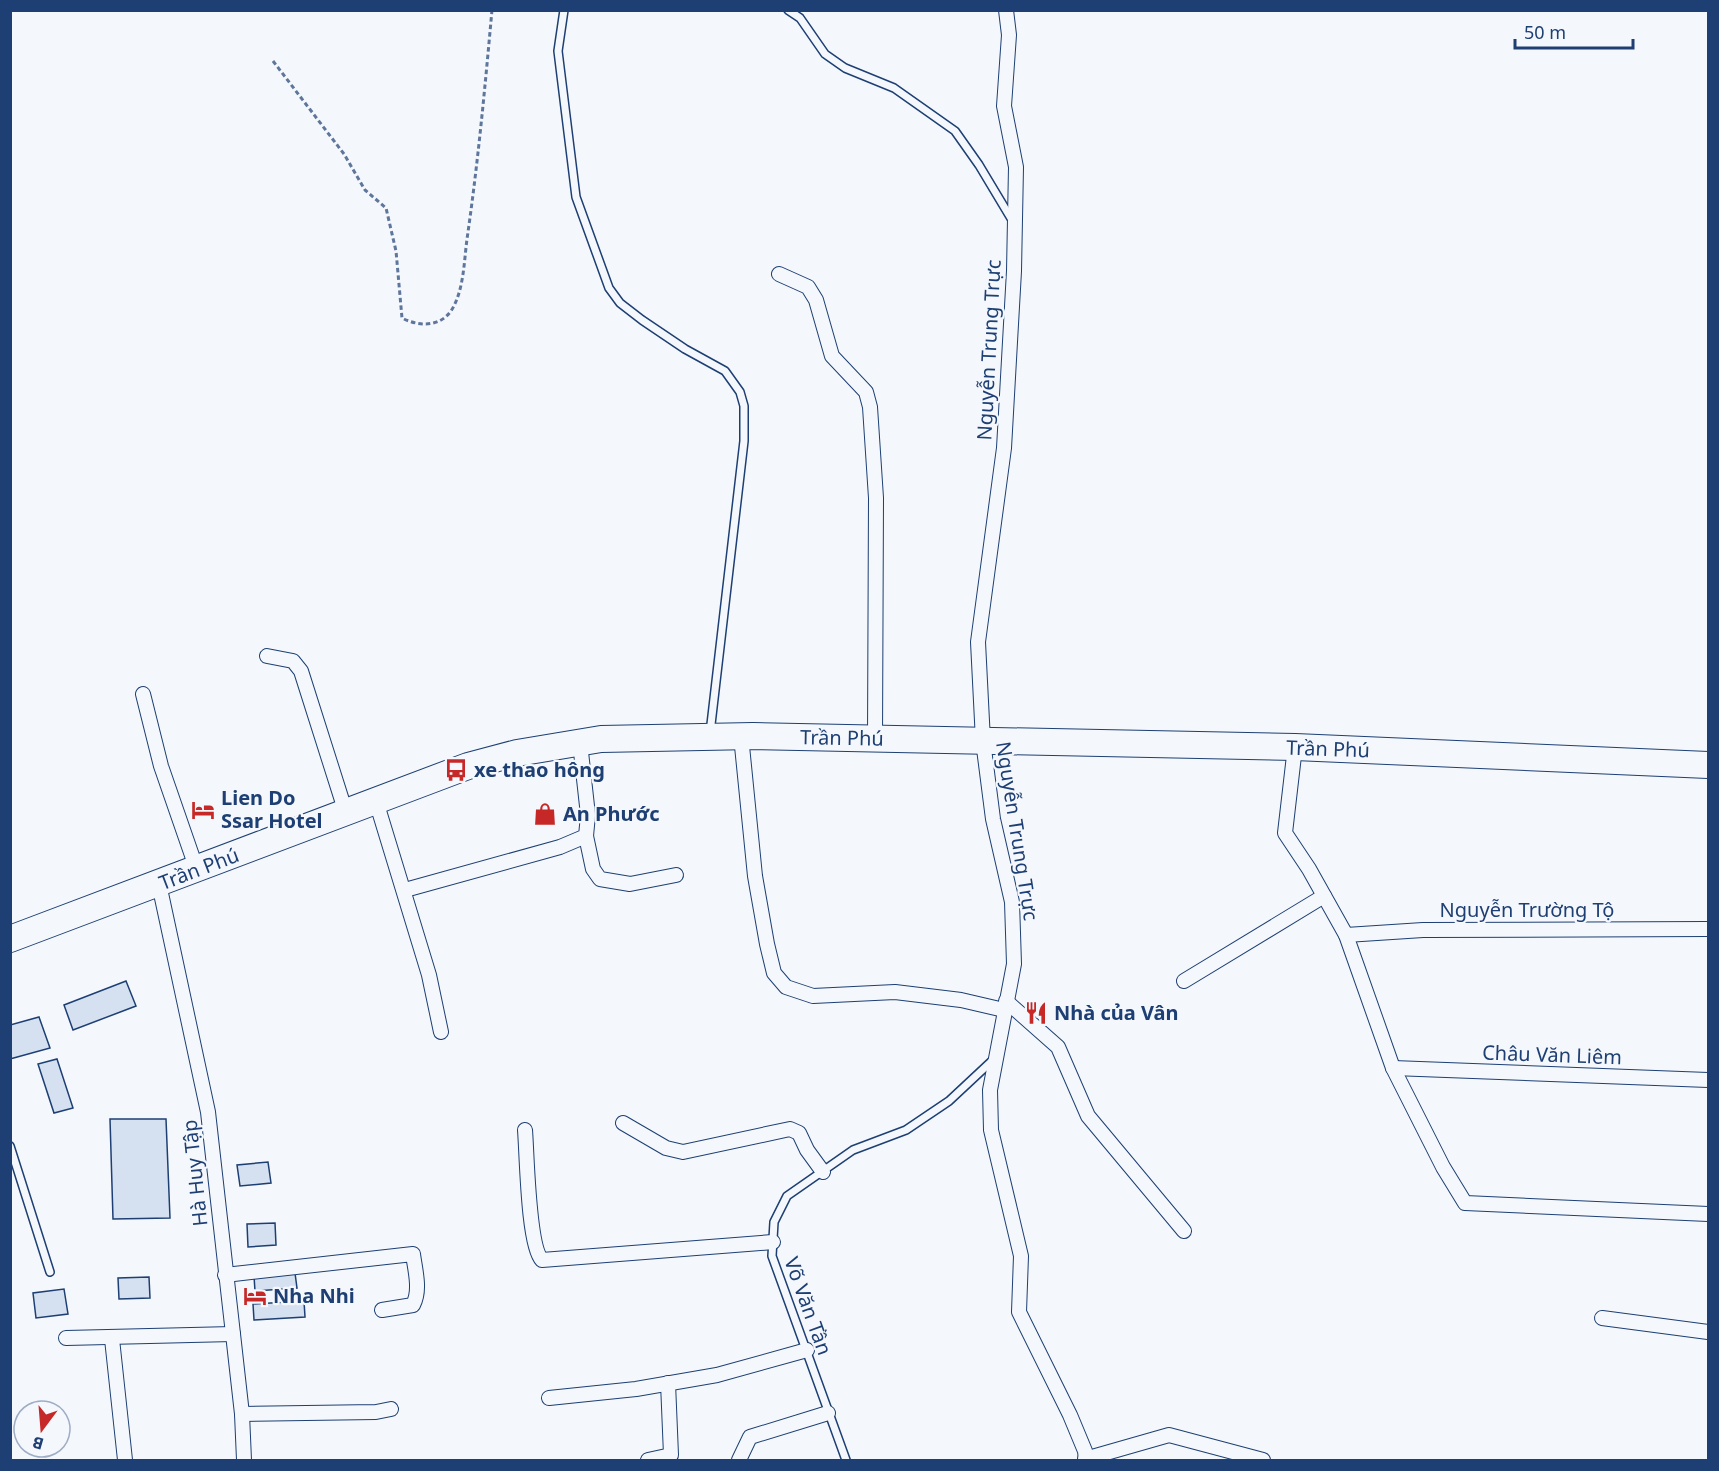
<svg xmlns="http://www.w3.org/2000/svg" width="1719" height="1471" font-family="'Noto Sans',sans-serif">
<style>
.building{fill:#d5e0f0;stroke:#1d3f73;stroke-width:1.5}
.lines{fill:none;stroke-linecap:round;stroke-linejoin:round}
.lane-casing{stroke:#1d3f73;stroke-width:10}
.street-casing{stroke:#1d3f73;stroke-width:16}
.highway-casing{stroke:#1d3f73;stroke-width:28}
.path{stroke:#5e769c;stroke-width:3;stroke-dasharray:4.5 3;stroke-linecap:butt}
.lane{stroke:#f4f7fb;stroke-width:7}
.street{stroke:#f4f7fb;stroke-width:14}
.highway{stroke:#f4f7fb;stroke-width:26}
.labels{text-anchor:middle;stroke-width:4.5;stroke-linejoin:round;paint-order:stroke}
.street-label{font-size:20px;fill:#1d3f73;stroke:#f4f7fb}
.poi-label{font-size:20px;font-weight:bold;fill:#1d3f73;stroke:#f4f7fb;text-anchor:start}
</style>
<rect width="100%" height="100%" fill="#f4f7fb"/>
<g class="building">
<path d="M126,981L136,1006L73,1030L64,1005Z"/>
<path d="M39,1017L50,1048L10,1059V1025Z"/>
<path d="M57,1059L73,1108L54,1113L38,1064Z"/>
<path d="M110,1119H166L170,1218L113,1219Z"/>
<path d="M268,1162L271,1183L240,1186L237,1165Z"/>
<path d="M275,1223L276,1245L248,1247L247,1224Z"/>
<path d="M295,1273L297,1288L255,1291L254,1276Z"/>
<path d="M149,1277L150,1298L119,1299L118,1278Z"/>
<path d="M64,1289L68,1314L36,1318L33,1293Z"/>
<path d="M304,1301L305,1317L254,1320L253,1304Z"/>
</g>
<g class="lines">
<g class="lane-casing">
<g id="lane">
<path d="M564,10L558,51L576,197L609,288L620,303L642,320L685,349L725,371L740,392L744,406V441L710,733"/>
<path d="M788,10L800,18L825,54L845,68L894,88L955,131L979,165L1012,220"/>
<path d="M10,1146L50,1272"/>
<path d="M846,1460L772,1256L774,1222L787,1196L853,1150L906,1130L949,1101L994,1059"/>
</g>
</g>
<g class="street-casing">
<g id="street">
<path d="M1006,10L1009,35L1004,106L1016,167L1014,271L1004,448L978,642L983,741L993,819L1012,902L1014,964L990,1090L991,1130L1021,1256L1019,1312L1070,1415L1085,1451L1086,1460"/>
<path d="M779,274L808,287L816,300L832,356L866,392L870,407L876,498L875,739"/>
<path d="M267,656L293,661L301,671L346,813"/>
<path d="M143,694L161,766L197,870"/>
<path d="M741,736L755,876L767,944L774,973L786,987L813,996L895,992L961,1000L1004,1010"/>
<path d="M1295,747L1285,833L1309,869L1346,935L1393,1068L1443,1167L1465,1203L1708,1214"/>
<path d="M376,801L429,975L441,1032"/>
<path d="M586,836L593,869L600,879L630,884L676,875"/>
<path d="M159,884L208,1112L242,1414L244,1460"/>
<path d="M405,890L560,847L586,836L588,815L580,743"/>
<path d="M1346,935L1423,930L1708,929"/>
<path d="M1184,981L1324,896"/>
<path d="M1006,1001L1058,1047L1088,1116L1184,1231"/>
<path d="M1393,1068L1708,1080"/>
<path d="M623,1123L666,1148L683,1152L790,1129L799,1133L807,1150L823,1172"/>
<path d="M525,1130C527,1154 528,1246 542,1260L773,1242"/>
<path d="M225,1275L413,1254C415,1270 421,1290 413,1305L382,1310"/>
<path d="M1602,1318L1708,1332"/>
<path d="M66,1338L233,1334"/>
<path d="M112,1339L125,1460"/>
<path d="M549,1398L636,1389L717,1375L807,1350"/>
<path d="M242,1414L376,1412L391,1409"/>
<path d="M1085,1459L1169,1435L1263,1460"/>
<path d="M648,1460L671,1455L668,1383"/>
<path d="M739,1460L750,1437L828,1413"/>
</g>
</g>
<g class="highway-casing">
<path id="highway" d="M10,939L468,766L517,753L601,739L753,736L1295,747L1708,765"/>
</g>
<path class="path" d="M273,61L344,154L365,190L386,208L396,251L402,318C417,326 439,328 451,311C464,291 464,261 467,239C478,163 485,87 492,10"/>
<use href="#lane" class="lane"/>
<use href="#street" class="street"/>
<use href="#highway" class="highway"/>
</g>
<defs>
<g id="bus-bare" transform="scale(1.8)"><path d="M-5-6H5V4H4V6H2V4H-2V6H-4V4H-5ZM-3.5-4V0h7V-4ZM-3.5 1.2v1.5H-2V1.2ZM2 1.2v1.5H3.5V1.2Z" fill="#c62828" stroke="#f4f7fb" stroke-width="2.5" paint-order="stroke"/></g>
<g id="hotel-bare" transform="scale(1.8)"><path d="M-6-4.5h1.5V1H6V5H4.5V3h-9V5H-6ZM-4 0a1.8 1.8 0 1 1 3.6 0ZM.5 0V-2.5h3Q6-2.5 6 0Z" fill="#c62828" stroke="#f4f7fb" stroke-width="2.5" paint-order="stroke"/></g>
<g id="shop-bare" transform="scale(1.8)"><path d="M-5-2.5h2.3a2.7 3.5 0 0 1 5.4 0H5L5.5 6h-11ZM-1.5-2.5h3a1.5 2.3 0 0 0-3 0Z" fill="#c62828" stroke="#f4f7fb" stroke-width="2.5" paint-order="stroke"/></g>
<g id="restaurant-bare" transform="scale(1.8)"><path d="M-5-6h1v4h1v-4h1v4h1v-4h1v5L-1.5 .5V6h-2V.5L-5-1ZM5-6V6H3V1.5H1.5Q1.5-4 5-6Z" fill="#c62828" stroke="#f4f7fb" stroke-width="2.5" paint-order="stroke"/></g>
</defs>
<g fill-rule="evenodd">
<use href="#bus-bare" x="456" y="770"/>
<use href="#hotel-bare" x="203" y="810"/>
<use href="#shop-bare" x="545" y="814"/>
<use href="#restaurant-bare" x="1036" y="1013"/>
<use href="#hotel-bare" x="255" y="1296"/>
</g>
<g class="labels">
<g class="street-label">
<text transform="translate(989 350) rotate(-87)" y="7">Nguyễn Trung Trực</text>
<text transform="translate(842 738) rotate(1)" y="7">Trần Phú</text>
<text transform="translate(1328 749) rotate(2)" y="7">Trần Phú</text>
<text transform="translate(1017 831) rotate(81)" y="7">Nguyễn Trung Trực</text>
<text transform="translate(199 869) rotate(-21)" y="7">Trần Phú</text>
<text x="1527" y="917">Nguyễn Trường Tộ</text>
<text transform="translate(1552 1055) rotate(2)" y="7">Châu Văn Liêm</text>
<text transform="translate(195 1173) rotate(-96)" y="7">Hà Huy Tập</text>
<text transform="translate(808 1306) rotate(70)" y="7">Võ Văn Tần</text>
</g>
<g class="poi-label">
<text x="474" y="777">xe thao hông</text>
<text x="221" y="805">Lien Do<tspan x="221" dy="23">Ssar Hotel</tspan></text>
<text x="563" y="821">An Phước</text>
<text x="1054" y="1020">Nhà của Vân</text>
<text x="273" y="1303">Nha Nhi</text>
</g>
</g>
<rect width="1719" height="1471" fill="none" stroke="#1d3f73" stroke-width="24"/>
<g transform="translate(42 1429) rotate(196)"><circle r="28" fill="#f4f7fb" stroke="#9eadc5" stroke-width="1.5"/>
<path d="M0-4.5L10 22L0 15L-10 22Z" fill="#c62828"/>
<text y="-9" font-size="16" font-weight="bold" text-anchor="middle" fill="#1d3f73">B</text>
</g>
<path d="M1515 39v9h118v-9" fill="none" stroke="#1d3f73" stroke-width="3"/>
<text x="1524" y="39" font-size="18" fill="#1d3f73" stroke="#f4f7fb" stroke-width="4.5" paint-order="stroke">50 m</text>
</svg>
